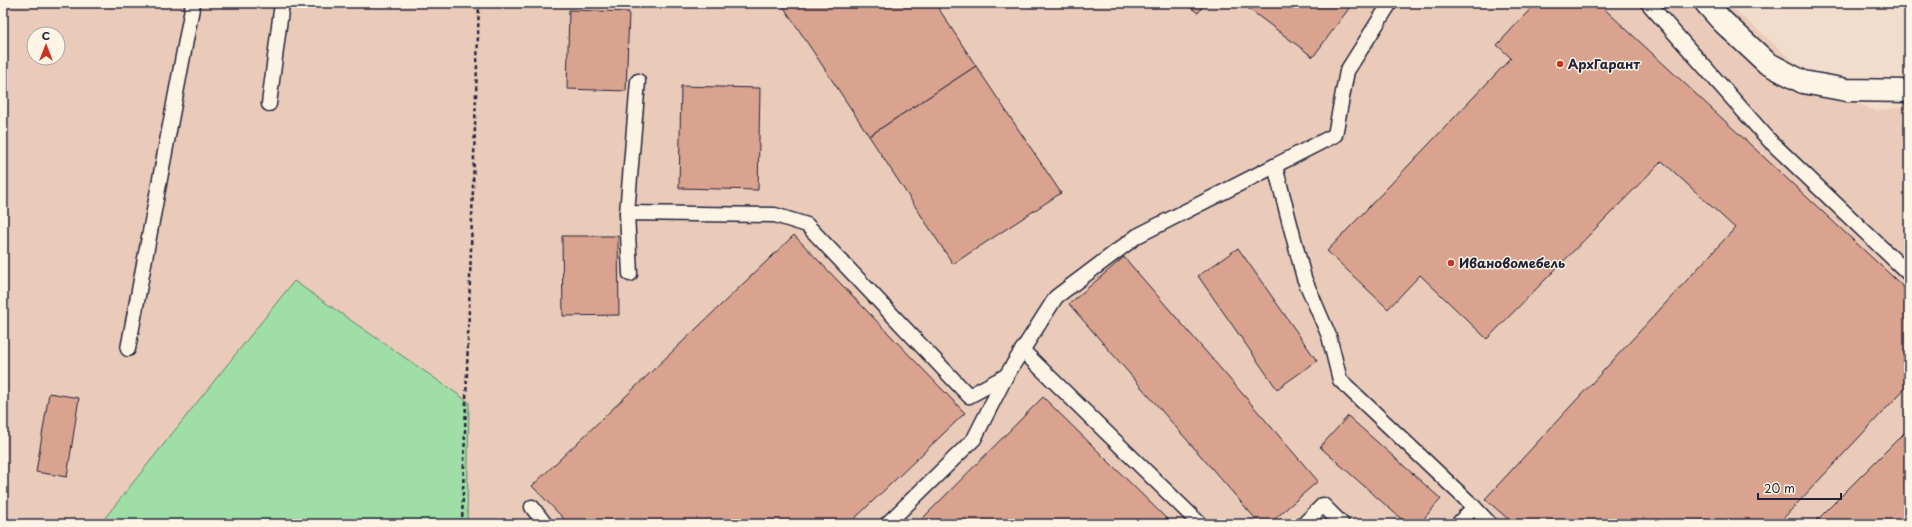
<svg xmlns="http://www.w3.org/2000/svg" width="1912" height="527" font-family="'Playpen Sans',sans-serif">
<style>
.built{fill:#eacbb9;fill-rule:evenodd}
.green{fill:#9fdea6;stroke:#608070}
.building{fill:#d9a38f;stroke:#22223b}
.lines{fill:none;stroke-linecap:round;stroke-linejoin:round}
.service-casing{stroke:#22223b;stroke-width:17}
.minor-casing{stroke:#22223b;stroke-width:25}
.path{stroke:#22223b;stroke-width:2.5;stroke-dasharray:4 3;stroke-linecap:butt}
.service{stroke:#fcf5e5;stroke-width:14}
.minor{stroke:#fcf5e5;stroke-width:22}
.poi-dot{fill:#c8321e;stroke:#fcf5e5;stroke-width:1.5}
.labels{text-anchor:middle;stroke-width:3;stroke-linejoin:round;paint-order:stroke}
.poi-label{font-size:13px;font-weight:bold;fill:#22223b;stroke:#fcf5e5;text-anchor:start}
</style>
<rect width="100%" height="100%" fill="#f2dccb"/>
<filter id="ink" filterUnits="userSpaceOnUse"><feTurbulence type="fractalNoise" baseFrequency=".025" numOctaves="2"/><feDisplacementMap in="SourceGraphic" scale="8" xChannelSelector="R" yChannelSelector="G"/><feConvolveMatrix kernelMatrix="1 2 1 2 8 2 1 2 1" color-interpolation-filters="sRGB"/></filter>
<g filter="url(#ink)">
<path class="built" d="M3,3H1727L1827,91L1876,111L1909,106V524H467L469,402L294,281L100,524H3ZM34,34H58V58H34Z"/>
<path class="green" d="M294,281L469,402L467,524H100Z"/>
<g class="building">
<path d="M781,3H935L976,66L869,136Z"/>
<path d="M1184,3H1205L1198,13Z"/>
<path d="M1241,3H1344L1350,7L1313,57Z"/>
<path d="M1536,3H1598L1909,292V384L1778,524H1514L1485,499L1735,228L1662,161L1487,339L1420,275L1388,309L1327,251L1511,58L1497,45Z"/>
<path d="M569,10L629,12L626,91L567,89Z"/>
<path d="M976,66L1061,193L953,264L869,136Z"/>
<path d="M681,86L760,88L758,190L679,188Z"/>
<path d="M794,235L965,413L849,524H569L532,486Z"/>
<path d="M562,236H618L619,315L563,316Z"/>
<path d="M1238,248L1317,361L1277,389L1198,276Z"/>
<path d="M1124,257L1318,481L1269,524H1260L1069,304Z"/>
<path d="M49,393L79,398L67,477L36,472Z"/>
<path d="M1043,397L1172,524H917Z"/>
<path d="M1348,416L1441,499L1419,524H1407L1320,447Z"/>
<path d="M1909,428V518L1903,524H1813Z"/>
</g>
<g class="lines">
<g class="service-casing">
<g id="service">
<path d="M1648,3L1770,141L1909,274"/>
<path d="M269,104L282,3"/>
<path d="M1275,166L1304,278L1329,336L1340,380L1474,507L1458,524"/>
<path d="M627,213L638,81"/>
<path d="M630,274L627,213L775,215L807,225L969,396L1006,376L1056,297L1137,236L1335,135L1347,71L1390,3"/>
<path d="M128,349L193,3"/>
<path d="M1022,350L1200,524"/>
<path d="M532,507L545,524"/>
<path d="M1474,507L1490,524"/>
<path d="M887,524L974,439L1006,376"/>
<path d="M1304,524L1323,505L1342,524"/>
</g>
</g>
<g class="minor-casing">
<path id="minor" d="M1706,3L1722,21L1767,63L1803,82L1847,90L1909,91"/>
</g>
<path class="path" d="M462,524L479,3"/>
<use href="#service" class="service"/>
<use href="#minor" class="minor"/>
</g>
</g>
<g class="poi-dot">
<circle cx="1560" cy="64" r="4"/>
<circle cx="1451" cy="263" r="4"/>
</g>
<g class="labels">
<g class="poi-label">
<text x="1568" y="69">АрхГарант</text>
<text x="1459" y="268">Ивановомебель</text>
</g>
</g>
<rect width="1912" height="527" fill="none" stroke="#fcf5e5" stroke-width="16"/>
<rect x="8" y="8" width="1896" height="511" fill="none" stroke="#22223b" stroke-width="1.5" filter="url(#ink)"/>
<g transform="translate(46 46)"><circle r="19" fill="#fcf5e5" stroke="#a5a1a1"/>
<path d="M0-3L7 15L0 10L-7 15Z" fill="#c8321e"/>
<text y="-6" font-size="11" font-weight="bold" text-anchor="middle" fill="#22223b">С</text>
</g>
<path d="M1758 493v6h83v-6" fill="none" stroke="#22223b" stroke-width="2"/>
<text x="1764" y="493" font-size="12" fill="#22223b" stroke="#fcf5e5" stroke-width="3" paint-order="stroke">20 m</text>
</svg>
